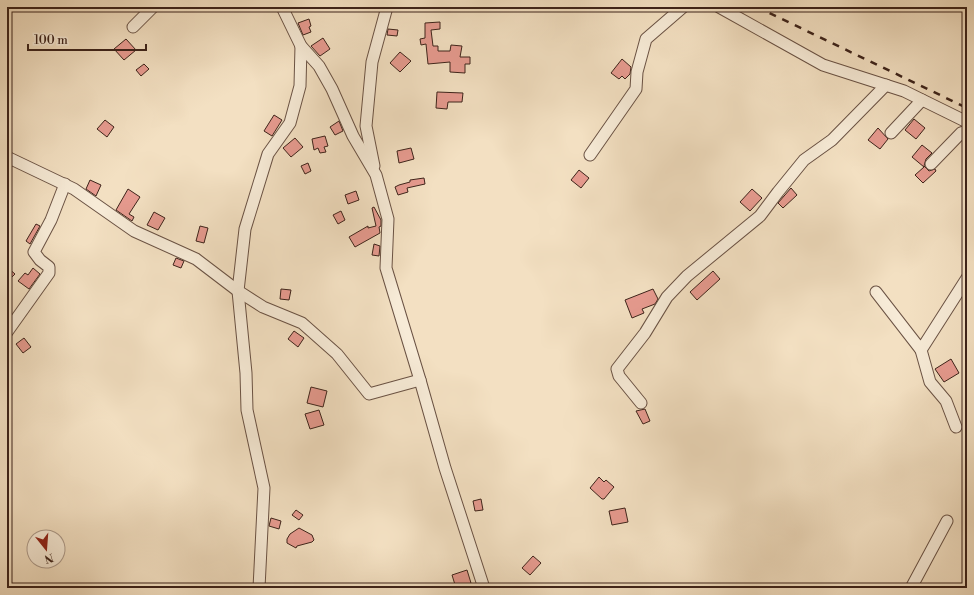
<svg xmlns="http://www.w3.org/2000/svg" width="974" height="595" font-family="'Libre Bodoni',serif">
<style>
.building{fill:#e79b90;stroke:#3d231a}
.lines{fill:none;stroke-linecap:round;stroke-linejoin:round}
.minor-casing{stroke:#6a5244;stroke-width:13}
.minor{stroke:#f7ebd7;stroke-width:11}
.rail{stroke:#3d231a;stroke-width:2.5;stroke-dasharray:7 7;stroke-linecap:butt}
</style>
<rect width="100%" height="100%" fill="#f3e0c2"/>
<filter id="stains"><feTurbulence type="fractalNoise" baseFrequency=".005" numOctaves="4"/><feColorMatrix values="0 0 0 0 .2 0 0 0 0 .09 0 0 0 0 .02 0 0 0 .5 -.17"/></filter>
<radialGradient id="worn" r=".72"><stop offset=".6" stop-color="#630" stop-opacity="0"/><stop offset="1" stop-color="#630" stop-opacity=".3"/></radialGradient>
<g class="building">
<path d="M309,19L311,26L309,27L311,32L303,35L298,23Z"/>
<path d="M440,22V29L431,30L433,46H438V51H450L451,45L462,46L460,57H470V64H465V73L450,72V62L428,64L426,44L421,45L420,39L425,38V23Z"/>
<path d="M388,29L398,30L397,36L387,35Z"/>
<path d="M323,38L330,49L320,56L311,46Z"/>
<path d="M126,39L136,50L124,60L114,49Z"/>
<path d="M400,52L411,61L400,72L390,63Z"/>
<path d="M622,59L631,67L630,74L625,79L622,76L619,79L611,73Z"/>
<path d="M144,64L149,69L141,76L136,70Z"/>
<path d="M437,92L463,93L462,102H448L447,109L436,108Z"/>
<path d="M274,115L282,120L272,136L264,131Z"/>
<path d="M914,119L925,128L916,139L905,130Z"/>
<path d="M105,120L114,127L107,137L97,129Z"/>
<path d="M339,121L343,131L335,135L330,127Z"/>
<path d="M878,128L888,139L880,149L868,140Z"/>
<path d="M325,136L328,146L324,147L326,152L320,153L318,148L314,150L312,139Z"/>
<path d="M295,138L303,147L291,157L283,148Z"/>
<path d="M922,145L932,153L926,159L924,166L929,171L935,169L936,171L923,183L915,175L924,167L912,157Z"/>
<path d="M411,148L414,159L399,163L397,151Z"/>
<path d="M308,163L311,171L305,174L301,166Z"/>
<path d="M579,170L589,178L581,188L571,180Z"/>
<path d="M424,178L425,184L407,188L408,192L398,195L395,187L399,185L410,182V180Z"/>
<path d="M90,180L101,185L96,196L86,189Z"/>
<path d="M791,188L797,195L783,208L778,203Z"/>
<path d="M128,189L140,197L129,214L134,217L132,221L116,210Z"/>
<path d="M752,189L762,198L750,211L740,202Z"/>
<path d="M356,191L359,200L348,204L345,195Z"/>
<path d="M374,207L381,220V226L379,227L380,233L355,247L349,237L368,226V228L376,226L372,208Z"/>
<path d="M341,211L345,220L338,224L333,215Z"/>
<path d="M154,212L165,218L158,230L147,225Z"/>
<path d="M36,224L40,226L30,244L26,241Z"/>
<path d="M200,226L208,228L204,243L196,241Z"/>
<path d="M374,244L380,246L379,256L372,255Z"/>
<path d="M176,258L184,261L181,268L173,265Z"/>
<path d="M7,267L15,274L7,282Z"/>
<path d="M33,268L40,274L29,289L18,281L25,273L28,275Z"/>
<path d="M713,271L720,279L697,300L690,292Z"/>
<path d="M281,289L291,290L289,300L280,299Z"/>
<path d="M653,289L658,299L655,304L642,309L644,313L632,318L625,300Z"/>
<path d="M294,331L304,338L298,347L288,339Z"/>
<path d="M24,338L31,347L23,353L16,344Z"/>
<path d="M951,359L959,373L944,382L935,369Z"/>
<path d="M311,387L327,391L323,407L307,403Z"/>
<path d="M645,409L650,421L643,424L636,411Z"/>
<path d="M319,410L324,425L310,429L305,414Z"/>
<path d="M599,477L604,482L606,480L614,487L604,499H602L590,488Z"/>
<path d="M481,499L483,510L475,511L473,501Z"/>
<path d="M625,508L628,522L612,525L609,511Z"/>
<path d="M296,510L303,515L299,520L292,515Z"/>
<path d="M271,518L281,521L279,529L269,526Z"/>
<path d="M299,528L312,535L314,540L312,542L297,546L296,548L287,543V539L290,534Z"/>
<path d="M533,556L541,563L530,575L522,568Z"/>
<path d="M467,570L471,583L456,588L452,575Z"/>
</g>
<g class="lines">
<g class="minor-casing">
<g id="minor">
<path d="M282,7L301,46L319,66L332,89L353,136L376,175L388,219L386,268L420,380L445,468L484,588"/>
<path d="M719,7L823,65L904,91L967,122"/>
<path d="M133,27L153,7"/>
<path d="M891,133L922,100"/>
<path d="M590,155L636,89L637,72L646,39L683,7"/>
<path d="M7,157L74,189L134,231L196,259L238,291L263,307L302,323L337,354L369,394L420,380"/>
<path d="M931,164L961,133L967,131"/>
<path d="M374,166L366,126L372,62L387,7"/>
<path d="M876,292L921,350L967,278"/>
<path d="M7,332L49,273V267L40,260L34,252L51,220L65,184"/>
<path d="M921,350L930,382L946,401L956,427"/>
<path d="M641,403L619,376L617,369L645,333L667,297L687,276L760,216L778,192L804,160L832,140L886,85"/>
<path d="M259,588L264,488L247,410L246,373L238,291L245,229L268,154L290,123L300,86L301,46"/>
<path d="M911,588L947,521"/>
</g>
</g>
<use href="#minor" class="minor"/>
<path class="rail" d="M757,7L967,108"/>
</g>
<rect width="974" height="595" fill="none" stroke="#f3e0c2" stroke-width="24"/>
<rect x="8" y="8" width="958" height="579" fill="none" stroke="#3d231a" stroke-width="2"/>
<rect x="12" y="12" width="950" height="571" fill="none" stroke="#3d231a"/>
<g transform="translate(46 549) rotate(163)"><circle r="19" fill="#f7ebd7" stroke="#ad9b8b"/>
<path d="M0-3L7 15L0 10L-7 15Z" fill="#8f2418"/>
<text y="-6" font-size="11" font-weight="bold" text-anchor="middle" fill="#3d231a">N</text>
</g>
<path d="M28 44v6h118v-6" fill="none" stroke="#3d231a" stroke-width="2"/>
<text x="34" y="44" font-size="12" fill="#3d231a" stroke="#f7ebd7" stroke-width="3" paint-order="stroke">100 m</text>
<rect width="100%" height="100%" filter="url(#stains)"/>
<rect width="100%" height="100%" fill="url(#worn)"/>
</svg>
